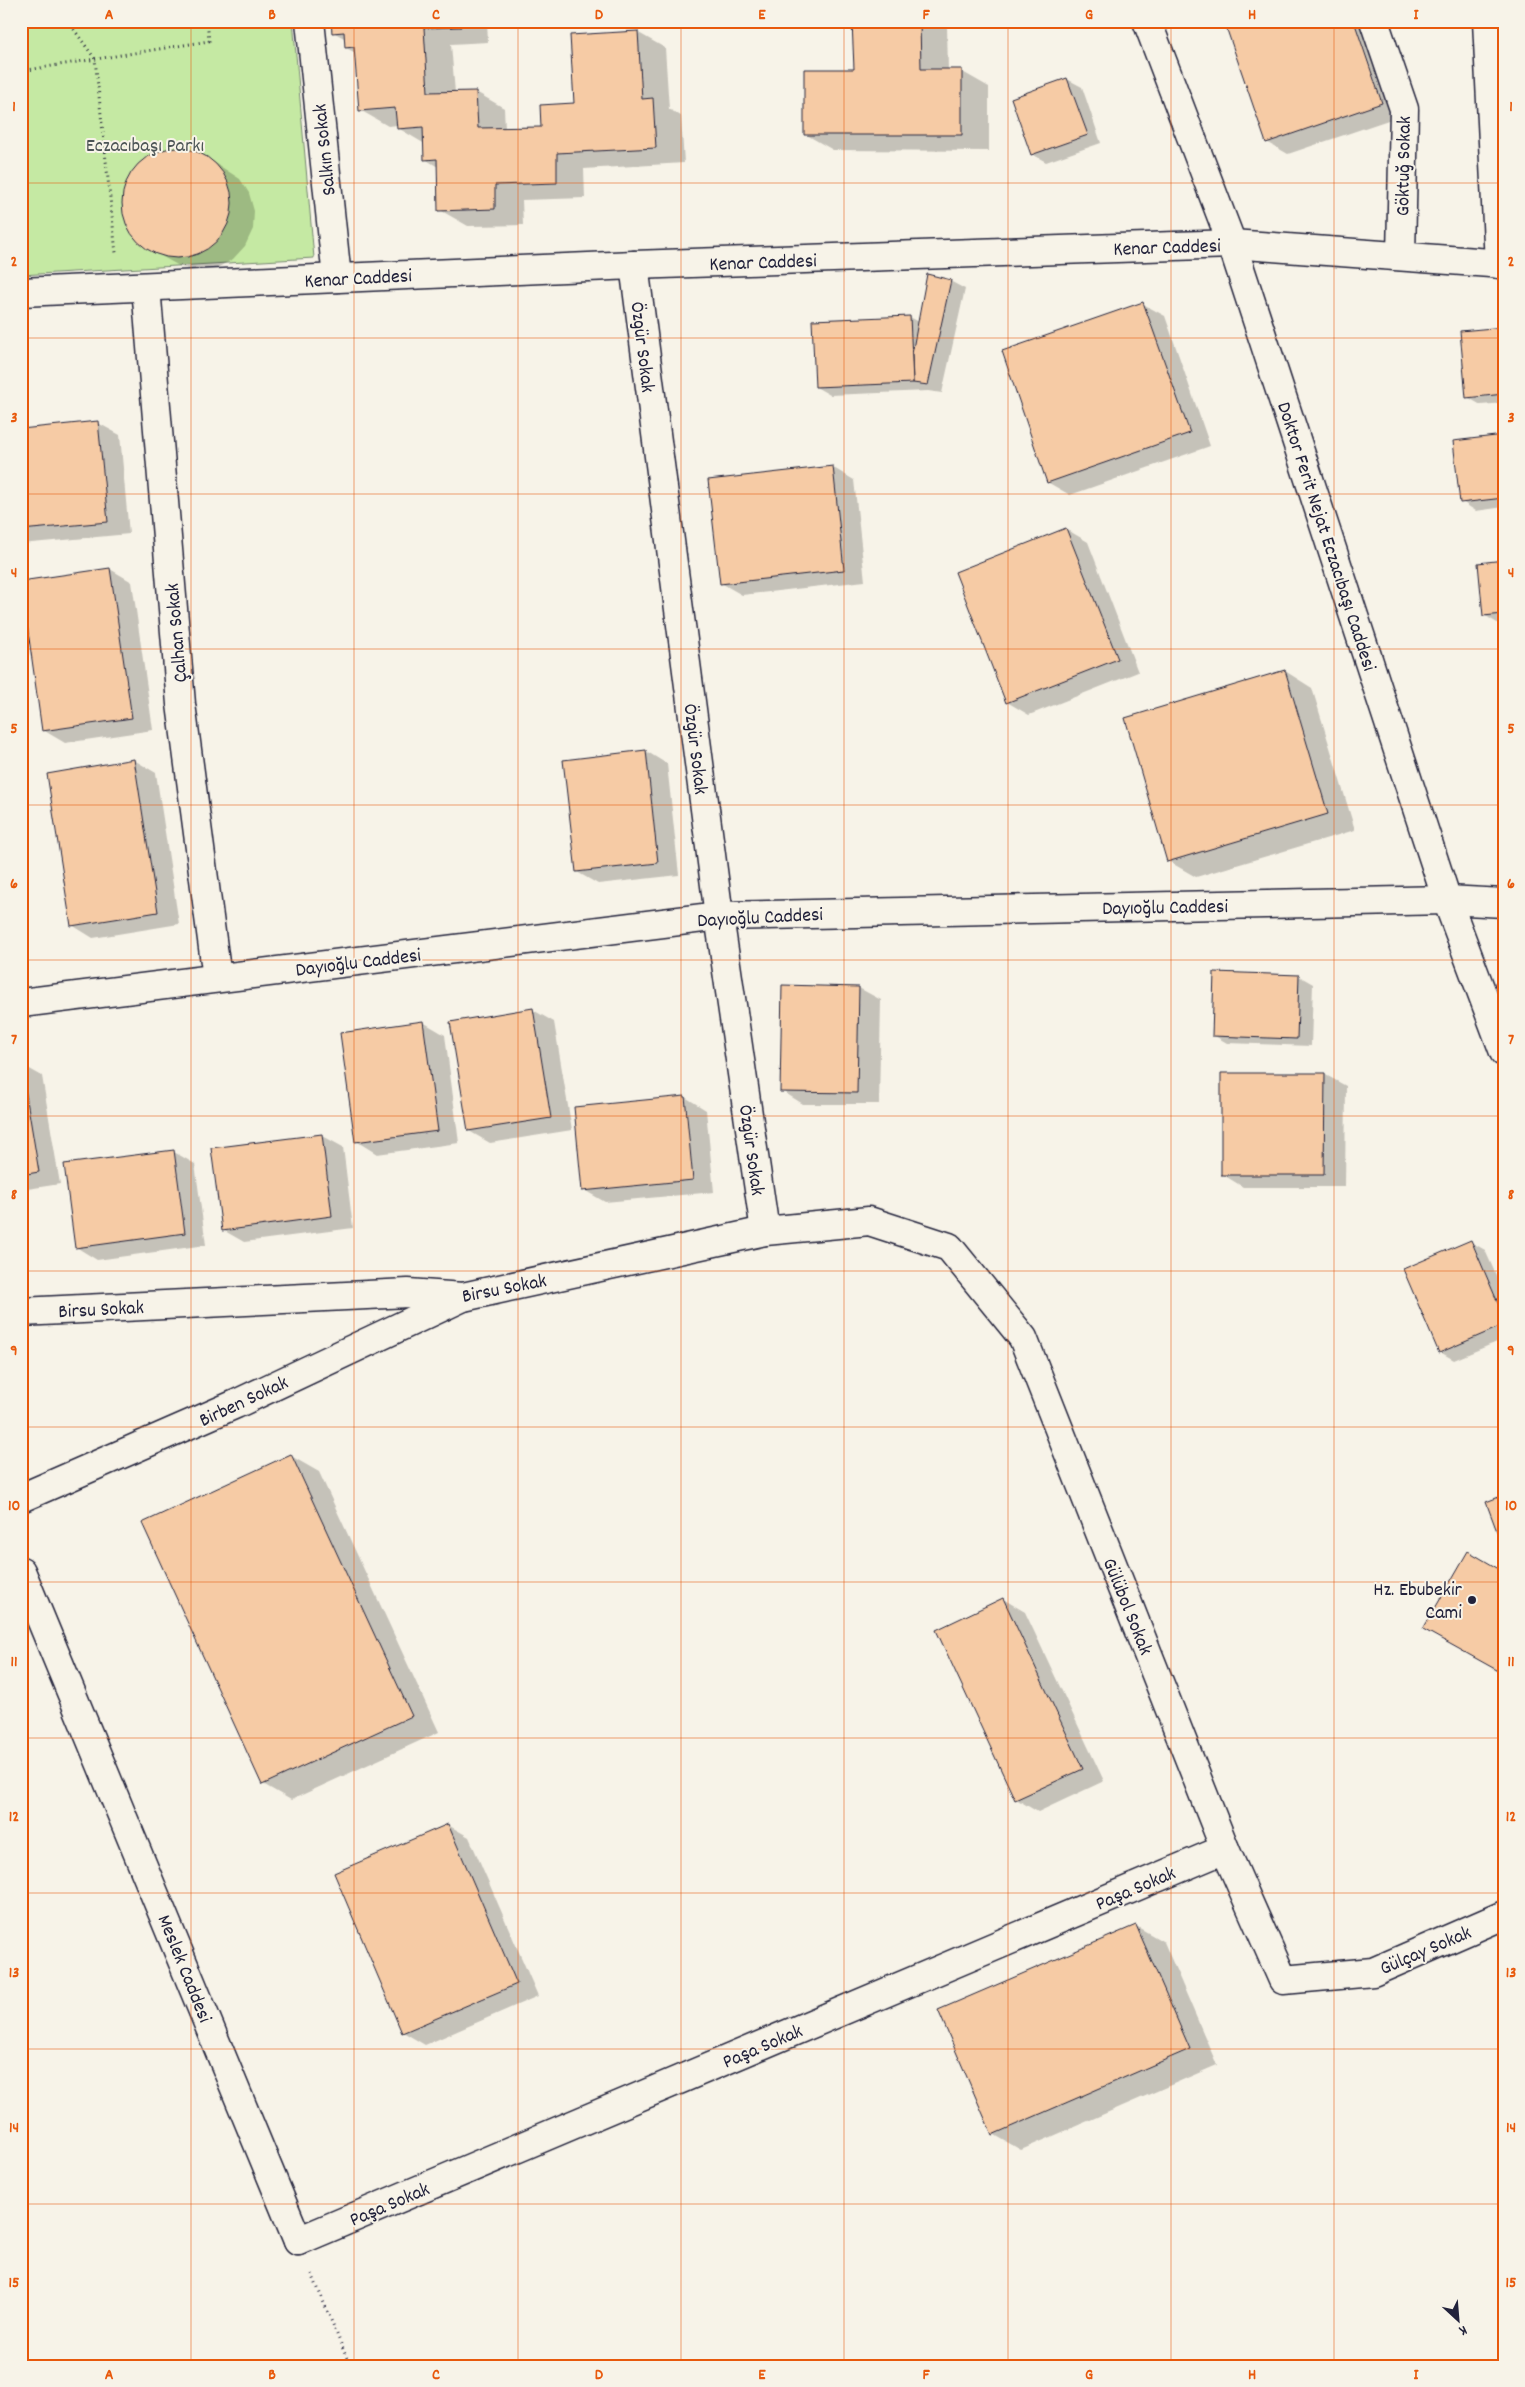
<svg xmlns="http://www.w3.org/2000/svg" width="1525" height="2387" font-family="Dekko,sans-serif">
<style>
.green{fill:#c5e9a3;stroke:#74866f}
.shadow{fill:#0003}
.building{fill:#f6cba5;stroke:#22223b}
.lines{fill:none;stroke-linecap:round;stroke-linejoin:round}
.street-casing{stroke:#22223b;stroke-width:31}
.secondary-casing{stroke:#22223b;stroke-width:31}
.path{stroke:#22223b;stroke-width:3;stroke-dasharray:1 4;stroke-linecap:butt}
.street{stroke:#f7f3e8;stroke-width:28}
.secondary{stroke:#f7f3e8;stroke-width:28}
.grid{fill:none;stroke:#e8590c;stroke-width:1;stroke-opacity:0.55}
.poi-dot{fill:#22223b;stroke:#f7f3e8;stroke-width:2}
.labels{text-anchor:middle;stroke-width:4;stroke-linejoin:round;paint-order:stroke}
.park-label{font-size:20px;fill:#4b5455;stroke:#f7f3e8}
.street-label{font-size:20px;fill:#22223b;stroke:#f7f3e8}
.poi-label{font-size:20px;fill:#22223b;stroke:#f7f3e8;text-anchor:end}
.neatline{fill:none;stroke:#e8590c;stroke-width:2}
.grid-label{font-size:16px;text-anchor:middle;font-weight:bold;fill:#e8590c}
</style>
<rect width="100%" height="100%" fill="#f7f3e8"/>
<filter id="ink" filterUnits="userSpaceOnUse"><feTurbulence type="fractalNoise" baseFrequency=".02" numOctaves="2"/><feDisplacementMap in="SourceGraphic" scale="10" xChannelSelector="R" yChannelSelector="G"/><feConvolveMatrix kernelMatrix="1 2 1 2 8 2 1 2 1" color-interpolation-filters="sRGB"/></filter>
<g filter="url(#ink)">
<path class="green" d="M21,21H293L314,258L21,275Z"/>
<g class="shadow">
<path d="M333,21H487L488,42L451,44L455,93L476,92L504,108L505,129L543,128L576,104L637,32L665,48L669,109L681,116L684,163L584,169L585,198L522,200L523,225L468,226L440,210L438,167L425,159V144L398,128V125L388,126L360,110L356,53L346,48V39L333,32Z"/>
<path d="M854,21H971V25H947L948,71H961L989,87V151L833,150L805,134L856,70Z"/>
<path d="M1226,21H1371L1403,115L1288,154L1267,142Z"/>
<path d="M1067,79L1082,87L1101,143L1046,162L1032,154Z"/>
<path d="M168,149H185L203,155L240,179L249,193L254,211L253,229L245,246L233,259L217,268L199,271L181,267L143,246L131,233L124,216L123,198L127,181L137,166L151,155Z"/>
<path d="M950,281L965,289L942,393L928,391L830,395L816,387L910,317L919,322Z"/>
<path d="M1143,304L1165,316L1210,446L1070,495L1049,483L1003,352Z"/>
<path d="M1504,328V403L1481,405L1467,397Z"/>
<path d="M98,423L120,435L129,534L21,544V430Z"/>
<path d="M1504,436V507L1476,511L1462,502Z"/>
<path d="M832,467L854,480L865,581L742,595L721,583Z"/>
<path d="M1066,529L1088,542L1138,672L1029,715L1007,702Z"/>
<path d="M1504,561V623L1499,624L1484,615Z"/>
<path d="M110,569L132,582L153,730L65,743L43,730L22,582Z"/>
<path d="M1285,671L1312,688L1355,830L1196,877L1168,861Z"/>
<path d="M646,751L667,764L679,875L598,884L577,872Z"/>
<path d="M134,760L156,773L179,924L93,938L72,925Z"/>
<path d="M1299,976L1313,984L1311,1046L1227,1043L1213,1035Z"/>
<path d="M783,986L859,988L881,1000L879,1104H803L782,1091Z"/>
<path d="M533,1010L554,1022L572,1130L490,1143L469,1131Z"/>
<path d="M423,1022L445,1035L459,1143L377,1154L356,1141Z"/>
<path d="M21,1064L42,1076L60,1184L21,1190Z"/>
<path d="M1324,1074L1346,1086L1345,1187H1243L1222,1174Z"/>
<path d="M685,1097L706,1110L714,1192L605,1202L584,1190Z"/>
<path d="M321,1135L343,1147L353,1228L244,1242L223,1230Z"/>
<path d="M174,1152L195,1164L206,1245L97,1260L76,1247Z"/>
<path d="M1471,1242L1485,1250L1504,1293V1339L1454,1360L1440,1352Z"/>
<path d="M291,1456L319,1472L439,1732L291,1800L263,1784Z"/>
<path d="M1003,1599L1025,1612L1104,1781L1038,1812L1016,1799Z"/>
<path d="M448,1825L469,1837L538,1996L425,2045L403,2032Z"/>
<path d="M1136,1926L1164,1942L1217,2065L1021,2150L993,2134Z"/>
</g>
<g class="building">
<path d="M331,21H460L461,27L424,28L428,92L476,91L478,128L541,127L540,105L574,103L570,35L638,31L642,99L653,98L656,148L557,153V183L495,185V209L438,211L437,159L424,160L423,127L397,129L395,108L359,111L354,47L345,48L344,32L332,33Z"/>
<path d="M852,21H920L921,69H962V135H804V69H854Z"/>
<path d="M1224,21H1354L1382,103L1266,143Z"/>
<path d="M1067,78L1088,135L1031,155L1011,98Z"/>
<circle cx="177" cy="203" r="55"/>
<path d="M927,274L951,280L928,385L913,383L912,354Z"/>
<path d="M1143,302L1190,433L1047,483L1002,351Z"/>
<path d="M910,316L913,383L815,387L812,320Z"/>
<path d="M1504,327V394L1466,398L1460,331Z"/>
<path d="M98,421L108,522L21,530V429Z"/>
<path d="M1504,435V498L1460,503L1453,441Z"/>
<path d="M833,466L844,570L720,584L708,480Z"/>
<path d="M1066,528L1118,659L1006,703L955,572Z"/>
<path d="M1504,560V614L1483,616L1478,563Z"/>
<path d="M110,568L132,718L42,731L21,581Z"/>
<path d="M1285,670L1328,814L1167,862L1125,718Z"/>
<path d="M646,750L658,863L576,872L563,760Z"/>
<path d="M134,759L158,912L71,926L47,774Z"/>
<path d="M1501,762H1504V784Z"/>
<path d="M1214,972L1299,975L1297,1039L1212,1036Z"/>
<path d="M782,985L859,987L857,1093L780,1092Z"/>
<path d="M533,1008L551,1118L468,1131L450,1022Z"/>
<path d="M423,1021L438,1131L355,1142L340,1033Z"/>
<path d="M21,1064L39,1172L21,1175Z"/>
<path d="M1221,1073H1325L1324,1175H1221Z"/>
<path d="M685,1096L693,1180L582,1191L574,1107Z"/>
<path d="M322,1134L332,1216L222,1231L211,1148Z"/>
<path d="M174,1150L185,1233L75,1248L64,1164Z"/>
<path d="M1471,1240L1504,1317V1325L1439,1353L1403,1269Z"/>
<path d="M291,1454L412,1716L262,1785L142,1523Z"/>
<path d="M1504,1495V1551H1502L1501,1542L1486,1502Z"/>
<path d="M1468,1551L1504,1572V1674L1423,1629Z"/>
<path d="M1003,1598L1083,1769L1015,1800L936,1630Z"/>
<path d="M448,1824L517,1984L402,2033L334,1873Z"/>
<path d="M1136,1925L1190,2049L992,2135L938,2010Z"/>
</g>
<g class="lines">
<g class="street-casing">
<g id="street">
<path d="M310,21L337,278"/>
<path d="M1374,21L1404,109L1401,256"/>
<path d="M1487,21L1499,264"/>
<path d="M634,265L719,916L765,1231"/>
<path d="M146,287L181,704L217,978"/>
<path d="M21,292L634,265L1232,244"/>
<path d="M21,1003L719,916L1447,900L1504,903"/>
<path d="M21,1312L408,1293L463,1297"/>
<path d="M298,2241L1225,1849"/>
</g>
</g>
<g class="secondary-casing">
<g id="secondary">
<path d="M1147,21L1232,244L1447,900L1504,1052"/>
<path d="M1232,244L1504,264"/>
<path d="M21,1498L236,1404L463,1297L765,1231L869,1221L949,1247L1023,1338L1225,1849L1283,1980L1373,1972L1504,1915"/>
<path d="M21,1571L298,2241"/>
</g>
</g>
<g class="path">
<path d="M68,21L95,59L116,253"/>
<path d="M21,71L209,41L207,21"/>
<path d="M312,2274L350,2366"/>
</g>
<use href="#street" class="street"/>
<use href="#secondary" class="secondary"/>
</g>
</g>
<path class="grid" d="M191,21V2366M354,21V2366M518,21V2366M681,21V2366M844,21V2366M1008,21V2366M1171,21V2366M1334,21V2366M21,183H1504M21,338H1504M21,494H1504M21,649H1504M21,805H1504M21,960H1504M21,1116H1504M21,1271H1504M21,1427H1504M21,1582H1504M21,1738H1504M21,1893H1504M21,2049H1504M21,2204H1504"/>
<circle class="poi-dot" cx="1472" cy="1600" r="5"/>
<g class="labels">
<g class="park-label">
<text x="145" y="151">Eczacıbaşı Parkı</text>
</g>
<g class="street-label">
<text transform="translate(323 150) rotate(-96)" y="7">Salkın Sokak</text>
<text transform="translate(1402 166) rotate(-89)" y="7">Göktuğ Sokak</text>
<text transform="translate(1167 246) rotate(-2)" y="7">Kenar Caddesi</text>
<text transform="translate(763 261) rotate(-2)" y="7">Kenar Caddesi</text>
<text transform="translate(358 277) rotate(-3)" y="7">Kenar Caddesi</text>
<text transform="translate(644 347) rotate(83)" y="7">Özgür Sokak</text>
<text transform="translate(1328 536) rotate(72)" y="7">Doktor Ferit Nejat Eczacıbaşı Caddesi</text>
<text transform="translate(175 633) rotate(-95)" y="7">Çalhan Sokak</text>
<text transform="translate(697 749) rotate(83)" y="7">Özgür Sokak</text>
<text transform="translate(1165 906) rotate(-1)" y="7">Dayıoğlu Caddesi</text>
<text transform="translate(760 916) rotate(-3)" y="7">Dayıoğlu Caddesi</text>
<text transform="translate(358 961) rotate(-7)" y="7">Dayıoğlu Caddesi</text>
<text transform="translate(753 1150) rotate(82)" y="7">Özgür Sokak</text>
<text transform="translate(504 1287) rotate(-11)" y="7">Birsu Sokak</text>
<text transform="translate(101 1308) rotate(-3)" y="7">Birsu Sokak</text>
<text transform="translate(243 1400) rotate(-25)" y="7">Birben Sokak</text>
<text transform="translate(1129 1606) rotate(68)" y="7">Gülübol Sokak</text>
<text transform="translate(1135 1887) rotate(-23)" y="7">Paşa Sokak</text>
<text transform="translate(1425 1949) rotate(-23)" y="7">Gülçay Sokak</text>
<text transform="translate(186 1968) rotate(68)" y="7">Meslek Caddesi</text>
<text transform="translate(762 2045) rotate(-23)" y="7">Paşa Sokak</text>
<text transform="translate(389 2203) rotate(-23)" y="7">Paşa Sokak</text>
</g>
<g class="poi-label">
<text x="1462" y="1595">Hz. Ebubekir<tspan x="1462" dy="23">Cami</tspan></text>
</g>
</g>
<rect width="1525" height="2387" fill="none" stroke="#f7f3e8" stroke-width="55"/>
<g transform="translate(1458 2320) rotate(154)" stroke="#f7f3e8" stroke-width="4" paint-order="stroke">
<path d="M0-4L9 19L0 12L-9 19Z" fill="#22223b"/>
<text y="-8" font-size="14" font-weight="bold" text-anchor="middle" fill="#22223b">K</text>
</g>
<rect x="28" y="28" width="1470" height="2332" class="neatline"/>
<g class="grid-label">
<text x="109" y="19">A</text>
<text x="272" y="19">B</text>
<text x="436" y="19">C</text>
<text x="599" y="19">D</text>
<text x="762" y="19">E</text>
<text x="926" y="19">F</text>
<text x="1089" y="19">G</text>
<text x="1252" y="19">H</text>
<text x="1416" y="19">I</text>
<text x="14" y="111">1</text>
<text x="1511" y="111">1</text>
<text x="14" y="266">2</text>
<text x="1511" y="266">2</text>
<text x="14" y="422">3</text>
<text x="1511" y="422">3</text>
<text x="14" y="577">4</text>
<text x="1511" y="577">4</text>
<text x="14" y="733">5</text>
<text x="1511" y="733">5</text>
<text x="14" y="888">6</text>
<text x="1511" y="888">6</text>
<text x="14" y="1044">7</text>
<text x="1511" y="1044">7</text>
<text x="14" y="1199">8</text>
<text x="1511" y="1199">8</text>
<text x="14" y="1355">9</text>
<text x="1511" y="1355">9</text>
<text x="14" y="1510">10</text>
<text x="1511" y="1510">10</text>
<text x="14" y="1666">11</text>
<text x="1511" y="1666">11</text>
<text x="14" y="1821">12</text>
<text x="1511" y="1821">12</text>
<text x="14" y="1977">13</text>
<text x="1511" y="1977">13</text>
<text x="14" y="2132">14</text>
<text x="1511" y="2132">14</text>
<text x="14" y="2287">15</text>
<text x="1511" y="2287">15</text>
<text x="109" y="2379">A</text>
<text x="272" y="2379">B</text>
<text x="436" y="2379">C</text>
<text x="599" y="2379">D</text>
<text x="762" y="2379">E</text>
<text x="926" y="2379">F</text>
<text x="1089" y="2379">G</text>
<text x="1252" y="2379">H</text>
<text x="1416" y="2379">I</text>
</g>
</svg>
